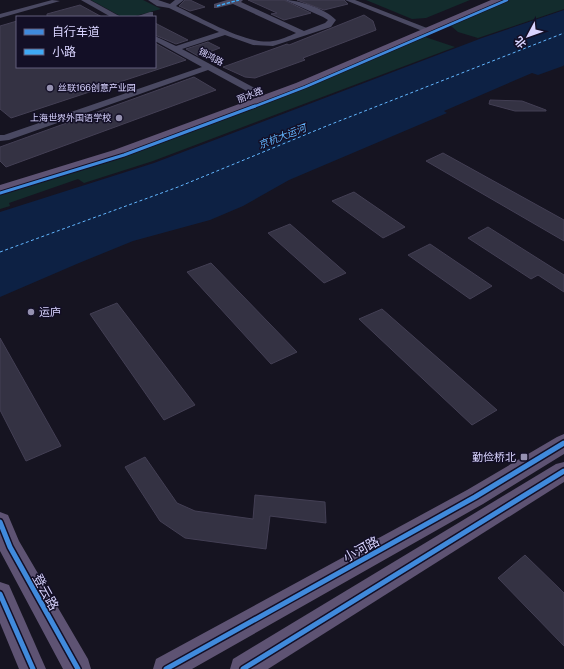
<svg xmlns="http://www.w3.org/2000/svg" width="564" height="669" font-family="'Public Sans','Noto Sans SC',sans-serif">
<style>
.green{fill:#132c2d}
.water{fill:#0d2144}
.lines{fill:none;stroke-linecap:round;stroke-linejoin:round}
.ferry{stroke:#62b6ff;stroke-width:1;stroke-dasharray:3 2.5;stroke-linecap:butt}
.building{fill:#343243;stroke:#433f54}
.minor{fill:#4a4962;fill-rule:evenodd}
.major{fill:#5e5373;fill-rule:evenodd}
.quiet{stroke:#3fa9f5;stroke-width:1.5;stroke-dasharray:3.5 1.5;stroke-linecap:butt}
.cycleway-far2-casing{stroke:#130f26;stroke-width:4}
.cycleway-far1-casing{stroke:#130f26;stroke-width:5}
.cycleway-casing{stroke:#130f26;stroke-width:8}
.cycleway-far2{stroke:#408adc;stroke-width:2.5}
.cycleway-far1{stroke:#408adc;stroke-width:3}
.cycleway{stroke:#408adc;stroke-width:5}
.poi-dot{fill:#9591b1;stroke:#130f26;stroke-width:1.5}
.labels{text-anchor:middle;stroke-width:3;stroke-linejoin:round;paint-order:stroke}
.far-street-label{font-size:9px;fill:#d9d4ff;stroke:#130f26}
.far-poi-label{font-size:9px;fill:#d9d4ff;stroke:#130f26;text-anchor:start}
.far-water-label{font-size:10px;font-style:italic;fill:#62b6ff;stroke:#130f26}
.poi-label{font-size:11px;fill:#d9d4ff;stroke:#130f26;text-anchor:start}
.near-street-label{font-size:13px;fill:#d9d4ff;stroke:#130f26}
</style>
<rect width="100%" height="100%" fill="#161421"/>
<g class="green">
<path d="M91,0H143L161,9L132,17H122Z"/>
<path d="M366,0H470L426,18L412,19Z"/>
<path d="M503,0H564V9L478,38L458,32L451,26L450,23Z"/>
<path d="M425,37L455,47L153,161L84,183L78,179L9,203L10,206L0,209V195L124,156L307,87Z"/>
</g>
<path class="water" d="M564,10V65L563,66L538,75L532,73L444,111L447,113L289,180L243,206L210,220L133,241L79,263L0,297V212L154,163L482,38Z"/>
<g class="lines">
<path class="ferry" d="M0,252L178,187L329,125L564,33"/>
</g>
<g class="building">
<path d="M185,0H190L205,7L190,11L179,6Z"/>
<path d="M248,0H284L311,13L284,20L271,14L277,13Z"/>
<path d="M297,0H344L348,4L324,10Z"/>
<path d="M80,5L102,17H47V14Z"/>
<path d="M364,15L373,21L376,30L303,58L305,60L255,78L245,77L223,67L287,44L289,45Z"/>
<path d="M17,21V67H155V43L186,60L11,118L0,109V26Z"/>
<path d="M155,23L188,40L176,44L155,35Z"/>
<path d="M208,42L220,48L198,56L186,49Z"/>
<path d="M194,77L216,90L6,167L0,161V147Z"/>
<path d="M490,100L522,101L546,110V111H515L489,104Z"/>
<path d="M443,153L564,220V241L426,161Z"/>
<path d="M354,192L405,227L383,238L332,201Z"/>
<path d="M290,224L346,273L324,283L268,233Z"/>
<path d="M488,227L564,275V292L538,275L531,279L468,238Z"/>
<path d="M430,244L492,286L470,299L408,255Z"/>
<path d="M211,263L297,352L271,364L187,272Z"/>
<path d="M117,303L195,405L164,420L90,314Z"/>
<path d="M382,309L497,410L472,425L359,319Z"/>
<path d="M0,338L61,446L26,461L0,410Z"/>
<path d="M145,457L177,503L195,511L253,519L255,495L325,502L326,523L270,516L266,549L185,538L160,521L125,467Z"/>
<path d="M525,555L564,593V646L498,578Z"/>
</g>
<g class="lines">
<g class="minor">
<path d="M52,0L60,1L0,18V14Z"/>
<path d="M81,0H90L121,17H111Z"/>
<path d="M148,0H158L170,4L175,0H184L176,6C200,17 248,46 273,41C281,40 289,36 296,33L233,4L217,8H214V4L227,0H243L241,2L304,31L325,23L328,20L323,17L285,0C299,0 326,9 336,20L331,27L273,46L253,45L225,35L182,49L260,91L261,93L260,95H254L208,70L9,140L0,141V135H4L202,67L155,41V36L176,46L219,32L169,8L157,6Z"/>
<path d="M345,0H355L432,30L428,32H425Z"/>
<path d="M150,12H153V16L135,17Z"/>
</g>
<g class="major">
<path d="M491,0H504L502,2L304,87L124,156L0,194V185L114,150L296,83Z"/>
<path d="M564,434V454L483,504L192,669H153L156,659L467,490L557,437Z"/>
<path d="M564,462V482L268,669H230L233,659L556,464Z"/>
<path d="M0,512L8,515L19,541L88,659L91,669H63L0,551Z"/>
<path d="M0,582L9,585L46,669H19L0,623Z"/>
</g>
<path class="quiet" d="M217,6L239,0"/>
<g class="cycleway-far2-casing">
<path id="cycleway-far2" d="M253,107L305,87L507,0"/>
</g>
<g class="cycleway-far1-casing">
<path id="cycleway-far1" d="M0,193L124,155L255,106"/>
</g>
<g class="cycleway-casing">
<g id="cycleway">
<path d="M0,522L10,547L78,669"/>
<path d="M0,594L33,669"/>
<path d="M166,669L475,497L564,443"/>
<path d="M243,669L564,471"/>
</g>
</g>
<use href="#cycleway-far2" class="cycleway-far2"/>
<use href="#cycleway-far1" class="cycleway-far1"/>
<use href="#cycleway" class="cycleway"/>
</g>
<g class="poi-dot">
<circle cx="50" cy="88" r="4"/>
<circle cx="119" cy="118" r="4"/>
<circle cx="31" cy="312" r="4"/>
<rect x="520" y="453" width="8" height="8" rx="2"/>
</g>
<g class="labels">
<g class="far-street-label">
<text transform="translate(211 57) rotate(28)" y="3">锦鸿路</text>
<text transform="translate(250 95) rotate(-21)" y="3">丽水路</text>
</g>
<g class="far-poi-label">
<text x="58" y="91">丝联166创意产业园</text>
<text x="111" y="121" text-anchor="end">上海世界外国语学校</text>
</g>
<g class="far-water-label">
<text transform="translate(282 136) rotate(-21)" y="4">京杭大运河</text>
</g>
<g class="poi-label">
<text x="39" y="316">运庐</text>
<text x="516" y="461" text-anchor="end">勤俭桥北</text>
</g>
<g class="near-street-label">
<text transform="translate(361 549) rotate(-29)" y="5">小河路</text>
<text transform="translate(46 592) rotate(61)" y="5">登云路</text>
</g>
</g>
<rect x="16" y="16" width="140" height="52" fill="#130f26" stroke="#625e7d"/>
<rect x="24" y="29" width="20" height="6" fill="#408adc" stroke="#625e7d"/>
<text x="52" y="36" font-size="12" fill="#d9d4ff">自行车道</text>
<rect x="24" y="49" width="20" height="6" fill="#3fa9f5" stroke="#625e7d"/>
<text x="52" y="56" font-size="12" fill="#d9d4ff">小路</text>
<g transform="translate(528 36) rotate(229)" stroke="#130f26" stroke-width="3" paint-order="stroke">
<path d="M0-3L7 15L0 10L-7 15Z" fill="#d9d4ff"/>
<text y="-6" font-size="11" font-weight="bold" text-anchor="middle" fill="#d9d4ff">北</text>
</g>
</svg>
